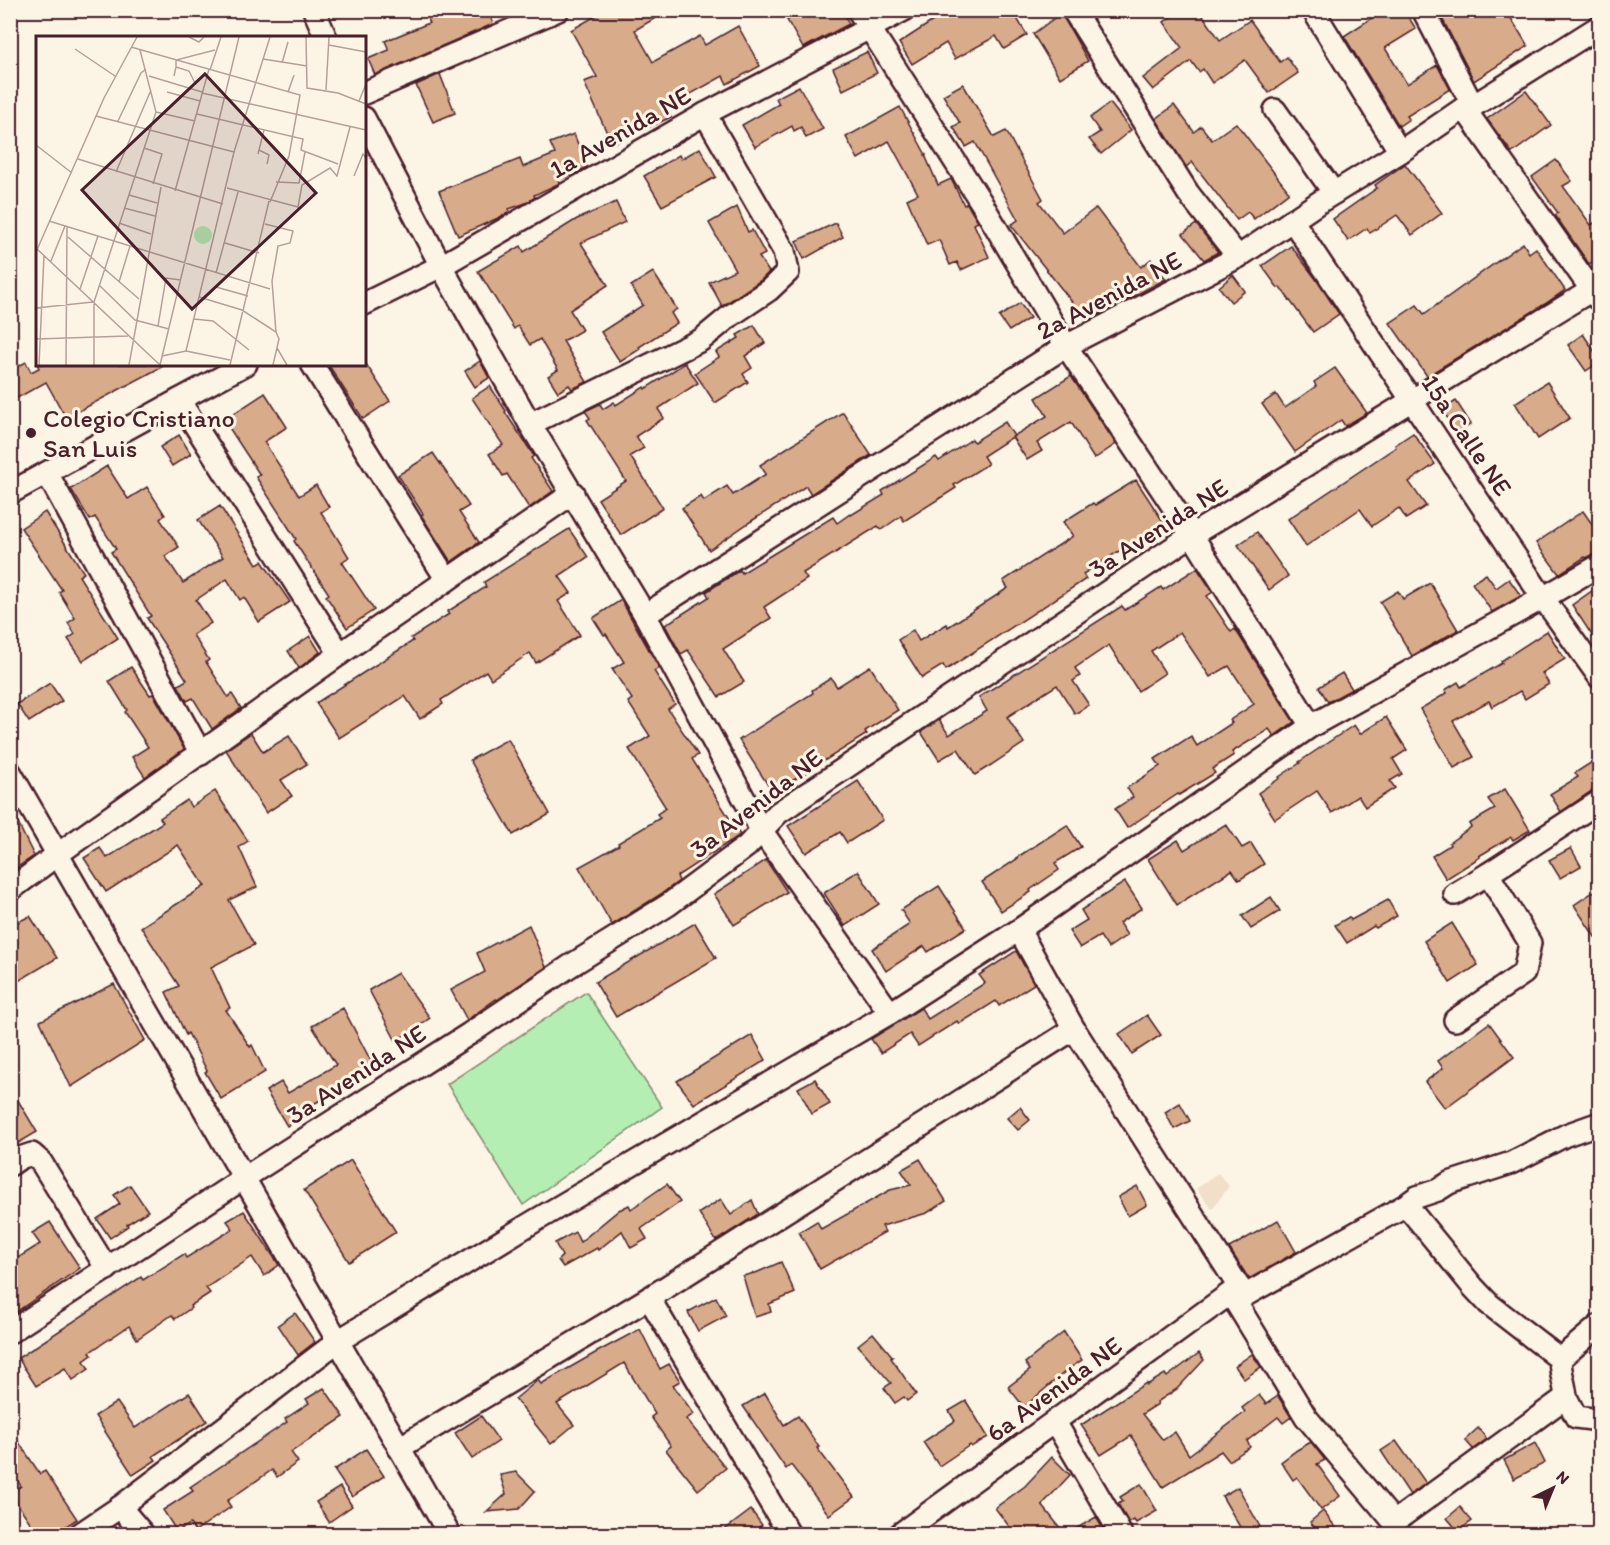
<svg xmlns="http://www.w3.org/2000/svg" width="1610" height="1545" font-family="Itim,sans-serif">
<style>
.built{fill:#f1dfca}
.green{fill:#b5eeb2;stroke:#80866e;stroke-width:1.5}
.building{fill:#d8ab8a;stroke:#4a1f2b;stroke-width:1.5}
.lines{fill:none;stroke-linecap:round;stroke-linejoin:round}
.minor-casing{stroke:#4a1f2b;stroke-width:26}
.minor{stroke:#fcf5e5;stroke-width:21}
.poi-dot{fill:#4a1f2b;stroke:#fcf5e5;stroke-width:2}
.labels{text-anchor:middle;stroke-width:6;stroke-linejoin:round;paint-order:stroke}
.street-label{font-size:26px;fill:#4a1f2b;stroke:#fcf5e5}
.poi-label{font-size:26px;fill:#4a1f2b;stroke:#fcf5e5;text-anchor:start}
.inset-road{fill:none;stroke:#b59f9b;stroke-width:1.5}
.view{fill:#4a1f2b;fill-opacity:0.15;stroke:#4a1f2b;stroke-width:3}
.inset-edge{fill:none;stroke:#4a1f2b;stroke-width:3}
</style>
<rect width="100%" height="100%" fill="#fcf5e5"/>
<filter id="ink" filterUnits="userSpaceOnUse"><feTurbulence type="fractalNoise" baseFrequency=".0167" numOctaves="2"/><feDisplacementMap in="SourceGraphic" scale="12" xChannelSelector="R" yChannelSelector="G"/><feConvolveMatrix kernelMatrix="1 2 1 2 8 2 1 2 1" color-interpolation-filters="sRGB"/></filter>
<g filter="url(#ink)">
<path class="built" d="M1218,1173L1229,1186L1212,1209L1196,1189Z"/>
<path class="green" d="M586,992L662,1107L523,1205L447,1084Z"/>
<g class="building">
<path d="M424,10H488L493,24L375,75L368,59L389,50L385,41L429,23Z"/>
<path d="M606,10H669L635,30L653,62L700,36L705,45L738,26L760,66L727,84L723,76L667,107L671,117L612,144L584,82L597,77L571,30Z"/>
<path d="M805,10H842L849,24L803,48L787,20Z"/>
<path d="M946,10H1012L1027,35L1004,49L996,36L955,59L946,43L912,64L899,43L933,21L931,19Z"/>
<path d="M1180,10H1199L1220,40L1250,20L1280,62L1287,57L1298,73L1269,93L1245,60L1212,83L1203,69L1199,72L1191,61L1153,90L1143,78L1182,48L1164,22Z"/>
<path d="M1384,10H1404L1416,29L1385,48L1407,84L1437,65L1450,89L1407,116L1409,119L1399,126L1344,36Z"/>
<path d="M1438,10H1471L1475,17L1486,10H1506L1528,46L1474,81Z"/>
<path d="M1061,13L1088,61L1060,78L1033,34Z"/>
<path d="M867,52L877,73L843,90L833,68Z"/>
<path d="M440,74L455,113L433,122L416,85Z"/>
<path d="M963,84L994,137L1006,131L1043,199L1039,202L1063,233L1096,208L1141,267L1151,259L1166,279L1087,321L1011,225L1018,220L975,142L966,147L953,127L960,123L943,95Z"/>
<path d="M799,86L823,129L806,138L801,127L794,131L792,126L755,147L742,125L779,104L776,98Z"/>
<path d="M1526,91L1551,125L1512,153L1487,119Z"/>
<path d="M1110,103L1131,130L1101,154L1089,139L1100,132L1090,118Z"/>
<path d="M1174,105L1194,132L1201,126L1212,140L1236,123L1289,192L1254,219L1248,212L1237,220L1192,162L1186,167L1156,119Z"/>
<path d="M900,107L926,155H925L938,185L951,179L964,205L967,203L970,209L978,222L974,224L989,257L961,270L957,262L950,265L939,240L927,245L907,199L918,194L889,141L858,159L846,137Z"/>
<path d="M574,134L587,167L576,173L558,180L560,183L534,195L535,197L526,203L509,209L510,212L498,218L458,236L439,191L520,159L523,167L555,154L550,143Z"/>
<path d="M700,148L716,177L662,206L644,176L679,155L681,159Z"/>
<path d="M1556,160L1572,181L1563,186L1591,225L1599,220V258L1589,264L1555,215L1558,213L1532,177Z"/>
<path d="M1405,164L1442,213L1412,235L1397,215L1370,233L1367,228L1348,241L1333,219L1377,188L1375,185Z"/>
<path d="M616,202L625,222L581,243L608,285L570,310L582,330L563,341L587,382L572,389L569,385L558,392L548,376L558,370L540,339L530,345L518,326L514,329L478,271L521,246L524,252L577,219Z"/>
<path d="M737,207L748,232L752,230L765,254L759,257L769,272L761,280L722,306L709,282L735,270L709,223Z"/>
<path d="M836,223L843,237L804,259L796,241Z"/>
<path d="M1196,224L1218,252L1204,260L1183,234Z"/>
<path d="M1523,243L1529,253L1536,248L1565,290L1545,304L1427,376L1390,323L1417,305L1424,314Z"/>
<path d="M1291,246L1316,279L1339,314L1313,332L1280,287L1278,288L1262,266Z"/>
<path d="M653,272L677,309L671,313L677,323L639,347L640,349L620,362L601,332L643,305L631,286Z"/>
<path d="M1233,275L1245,291L1231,302L1219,287Z"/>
<path d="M1020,303L1030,318L1009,331L999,317Z"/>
<path d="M754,325L765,343L745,356L752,368L743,374L748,382L715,403L695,373L719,357L716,352L739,338L737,335Z"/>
<path d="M1583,334L1599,358V362L1586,371L1568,345Z"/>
<path d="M480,361L489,378L475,387L465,371Z"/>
<path d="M26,362L31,372L39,368L37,364H167L66,418L46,382L10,402V371Z"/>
<path d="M685,363L698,383L658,409L664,418L636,436L644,448L630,456L663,508L621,535L598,499L626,481L587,420L590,418L585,411L600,404L603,409L614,402L616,405L644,387L645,389Z"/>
<path d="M328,364H366L390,401L363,419Z"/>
<path d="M1335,368L1367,413L1345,426L1341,420L1295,452L1262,404L1276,394L1285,408L1316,386L1314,382Z"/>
<path d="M1071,376L1116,444L1094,459L1071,422L1037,443L1042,451L1027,460L1012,437L1047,416L1036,398Z"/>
<path d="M1547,382L1570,418L1538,439L1515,403Z"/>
<path d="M490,386L506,411L505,412L534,456L531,458L553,491L529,508L507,474L503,476L489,454L503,445L472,398Z"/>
<path d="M265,393L287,427L264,442L299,496L316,485L329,507L321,512L349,557L342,562L374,610L347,628L326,596L329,594L294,541L296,539L256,477L260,475L224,420Z"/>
<path d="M1456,401L1471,424L1458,433L1442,410Z"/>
<path d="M843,412L871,455L811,494L806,486L750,522L709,550L682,508L701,496L704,501L727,486L733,495L766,474L760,465Z"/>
<path d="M1005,422L1014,436L983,456L988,464L954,485L956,488L904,521L901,516L881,530L878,526L803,573L807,579L764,607L771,618L723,649L744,682L719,697L688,650L681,654L665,625L709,597L706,592L740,570L742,573L833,517L837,523L850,514L851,515L884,495L882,491L936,457L939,461L972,439L974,442Z"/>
<path d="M1413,433L1435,464L1409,482L1426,506L1406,519L1399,508L1372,526L1360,509L1306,546L1288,519L1396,447L1395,445Z"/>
<path d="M179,435L191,454L172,466L160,447Z"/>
<path d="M433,453L469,506L459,512L479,542L451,562L421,515L423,514L398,475Z"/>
<path d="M107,466L128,499L147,487L165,515L160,519L179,547L165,556L183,583L223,557L198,520L220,506L257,564L262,561L290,602L259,622L244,597L240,600L227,579L196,600L211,623L193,635L209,660L206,662L228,697L232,694L241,708L212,729L193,698L187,701L178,685L187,680L147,618L151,616L111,552L116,549L95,517L90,520L71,489Z"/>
<path d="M1136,480L1166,526L1135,546L1133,542L1083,574L1086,579L946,670L943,665L922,678L898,640L913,630L919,641L947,624L948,627L1008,588L1003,581L1073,536L1063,522L1093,503L1095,505Z"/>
<path d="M1583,511L1599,534V552L1586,558L1585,557L1559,574L1536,543Z"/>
<path d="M45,512L84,573L79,576L118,638L83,661L68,639L75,634L68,623L75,618L59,592L62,590L21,528Z"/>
<path d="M569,529L588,557L559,576L571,593L558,601L580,635L536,663L530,653L491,679L486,671L441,700L443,704L420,719L405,696L339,738L316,703L413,641L411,638L449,614L447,612L486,587L484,582Z"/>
<path d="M1257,532L1288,576L1269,590L1238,545Z"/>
<path d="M1197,568L1213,592L1207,596L1231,632L1235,629L1294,722L1274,736L1269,729L1232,752L1234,755L1212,769L1215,773L1179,795L1178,794L1127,828L1115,809L1133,797L1127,788L1160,766L1155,759L1191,736L1197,746L1232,723L1230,720L1254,704L1229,666L1210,677L1180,632L1151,651L1165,673L1138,691L1109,645L1075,668L1080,676L1073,681L1089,705L1075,714L1057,685L1007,717L1024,743L991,765L975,775L958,749L939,760L921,732L939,720L949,735L987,711L979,697L1122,606L1125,610L1161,587L1163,590Z"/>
<path d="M1486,574L1496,588L1509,579L1521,596L1492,612L1472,583Z"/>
<path d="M1430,583L1458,630L1412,656L1380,602L1398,591L1403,599Z"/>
<path d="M1599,586V646L1572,605Z"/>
<path d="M621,600L659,668L654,671L675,704L668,709L698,755L692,759L740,835L677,876L679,881L661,894L612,925L579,867L619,845L618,843L660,818L657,814L666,808L629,749L650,736L628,702L632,699L612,669L624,662L606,634L604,635L593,618Z"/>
<path d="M1547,631L1565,659L1542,673L1549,684L1525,699L1520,691L1492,707L1489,701L1453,721L1474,757L1454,768L1420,709L1447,693L1445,690L1458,682L1461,687L1502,663L1501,661Z"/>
<path d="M310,636L320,652L299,668L288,651Z"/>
<path d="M870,666L898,710L865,731L867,734L773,793L739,740L813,693L812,690L831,678L837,687Z"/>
<path d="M131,667L150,695L153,694L156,699L184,749L145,777L132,757L148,747L125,712L127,710L109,681Z"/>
<path d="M1342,673L1352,689L1328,702L1319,687Z"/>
<path d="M50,683L62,701L29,722L17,704Z"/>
<path d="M1386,717L1407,750L1393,759L1402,774L1390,781L1395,788L1365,807L1358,796L1332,813L1317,791L1275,819L1258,793L1280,778L1279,777L1300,763L1299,762L1354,725L1360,734Z"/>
<path d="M251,733L263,752L289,736L307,764L281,780L292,796L266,813L226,750Z"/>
<path d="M508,739L550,814L513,835L470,760Z"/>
<path d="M1592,762L1599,774V788L1593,790L1561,812L1550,794L1578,777L1575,773Z"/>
<path d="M858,781L883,820L847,843L840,832L806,853L788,826Z"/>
<path d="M1505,789L1530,830L1513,840L1511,837L1479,856L1480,857L1446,879L1432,856L1450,845L1449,843L1471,827L1469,824L1495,809L1488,799Z"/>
<path d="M215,791L248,841L239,847L257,887L229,900L254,945L211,967L230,1008L226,1010L250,1047L252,1045L265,1072L221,1099L205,1072L207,1071L188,1033L186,1035L166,992L179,986L141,927L205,886L178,845L106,892L84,858L100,848L107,858L163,822L160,818L187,800L191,807Z"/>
<path d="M10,807L34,856L10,872Z"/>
<path d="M1226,824L1242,848L1251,843L1264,864L1239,880L1232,870L1177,905L1148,859L1178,840L1184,850Z"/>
<path d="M1067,825L1081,847L1055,863L1059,870L1030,890L1031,892L1001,911L982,882L1017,859L1016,858Z"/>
<path d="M1571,848L1581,866L1560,878L1549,860Z"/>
<path d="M766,860L787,892L734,925L714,894Z"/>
<path d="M858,871L879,904L845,926L824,893Z"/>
<path d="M1125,882L1142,908L1119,923L1127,935L1108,948L1100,936L1080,948L1069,931L1087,920L1081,910Z"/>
<path d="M939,886L966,928L928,952L924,946L886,971L872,949L910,924L901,910Z"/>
<path d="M1599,888V943L1574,905Z"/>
<path d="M1271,897L1280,911L1251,929L1242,916Z"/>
<path d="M1388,900L1397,916L1376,928L1374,926L1347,943L1335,925L1349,917L1351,920Z"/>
<path d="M30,916L57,958L10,986V926Z"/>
<path d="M695,923L716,958L616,1017L595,982Z"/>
<path d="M1452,923L1478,965L1450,983L1424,941Z"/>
<path d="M529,925L546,967L497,1000L496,999L467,1020L451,990L485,972L477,953Z"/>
<path d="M1016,951L1034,984L999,1006L996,1001L959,1024L957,1021L918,1046L910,1034L881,1053L871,1039L921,1008L928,1019L985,983L979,975Z"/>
<path d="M398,973L430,1018L396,1041L369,990Z"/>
<path d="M114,984L145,1040L71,1087L40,1021Z"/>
<path d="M343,1008L372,1063L338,1084L340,1087L324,1098L299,1112L302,1117L287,1126L266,1091L281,1082L288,1093L336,1065L312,1026Z"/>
<path d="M1147,1015L1161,1035L1132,1054L1119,1034Z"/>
<path d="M1489,1023L1514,1057L1445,1108L1425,1082L1443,1068L1438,1061Z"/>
<path d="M752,1035L766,1060L694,1104L677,1081Z"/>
<path d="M815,1079L830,1104L812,1114L798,1088Z"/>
<path d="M10,1087L37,1132L10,1148Z"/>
<path d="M1180,1103L1190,1121L1174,1129L1165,1112Z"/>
<path d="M1020,1107L1030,1120L1018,1130L1007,1118Z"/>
<path d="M920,1159L946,1201L927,1213L882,1226L885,1232L820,1269L799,1232L817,1221L821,1229L890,1190L911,1185L901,1170Z"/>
<path d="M351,1160L396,1232L349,1262L304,1190Z"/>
<path d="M667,1184L680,1202L641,1229L647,1239L631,1248L622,1231L598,1250L597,1248L563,1267L558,1260L562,1256L555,1243L575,1232L580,1242L619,1210L629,1205L631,1209Z"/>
<path d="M130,1185L148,1211L127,1224L128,1226L110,1238L97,1219L120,1204L114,1195Z"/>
<path d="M1137,1186L1147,1205L1128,1216L1118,1197Z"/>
<path d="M721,1199L731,1215L752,1200L758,1214L716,1241L699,1213Z"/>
<path d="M244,1211L279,1265L264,1276L252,1257L206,1288L210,1293L190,1306L191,1308L175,1319L172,1315L137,1339L129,1326L90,1352L92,1355L84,1361L89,1369L73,1380L65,1368L36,1386L18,1358L141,1277L143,1280L184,1254L186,1258L233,1229L227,1221Z"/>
<path d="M1278,1220L1296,1252L1249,1279L1229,1248Z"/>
<path d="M50,1222L80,1268L10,1316V1263L40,1244L32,1233Z"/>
<path d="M781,1262L795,1293L769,1304L771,1312L755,1317L743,1276L758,1272Z"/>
<path d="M716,1297L726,1316L698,1331L688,1312Z"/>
<path d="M295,1313L315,1342L298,1355L278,1325Z"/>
<path d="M640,1329L660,1369L669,1364L680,1381L673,1385L694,1414L686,1419L726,1468L698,1490L666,1450L671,1446L651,1417L655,1414L624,1363L557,1404L574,1425L551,1444L515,1399L538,1380L541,1384L597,1352Z"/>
<path d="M1064,1332L1082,1360L1067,1370L1024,1407L1008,1387L1030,1370L1025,1363Z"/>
<path d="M873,1333L893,1357L891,1358L916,1394L907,1401L904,1397L895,1403L884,1388L891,1383L858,1345Z"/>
<path d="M1199,1353L1204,1360L1177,1389L1157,1402L1158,1404L1142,1414L1163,1440L1175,1432L1189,1455L1245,1412L1242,1408L1259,1395L1266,1404L1278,1396L1291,1417L1283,1423L1278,1417L1247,1441L1250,1447L1229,1461L1221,1451L1163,1487L1131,1436L1101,1455L1081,1425L1146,1383L1147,1385L1165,1374L1167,1377Z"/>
<path d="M1252,1354L1261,1367L1244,1379L1235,1366Z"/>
<path d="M324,1388L344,1417L291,1452L298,1462L277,1477L272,1470L227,1501L231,1507L195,1531L190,1524L177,1532L163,1510L193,1491L190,1487L287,1422L285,1419L309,1403L306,1399Z"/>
<path d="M189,1393L207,1421L153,1456L156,1460L133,1475L95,1416L117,1402L135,1428Z"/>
<path d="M765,1393L784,1425L798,1416L819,1447L817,1448L854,1497L829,1515L791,1465L786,1469L743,1406Z"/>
<path d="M966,1401L988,1437L971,1447L970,1445L939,1466L923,1442L955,1421L949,1411Z"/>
<path d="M481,1416L499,1441L472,1459L455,1433Z"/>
<path d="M1478,1428L1487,1439L1473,1449L1465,1440Z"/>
<path d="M10,1429L40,1474L45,1471L77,1519L54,1534H38L10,1493L21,1486L10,1470Z"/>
<path d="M1396,1441L1426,1483L1410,1495L1381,1451Z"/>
<path d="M1311,1442L1325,1460L1317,1464L1340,1496L1321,1510L1297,1477L1293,1480L1281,1462L1297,1450Z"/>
<path d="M1535,1443L1545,1463L1514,1479L1504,1460Z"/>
<path d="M366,1449L384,1476L352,1497L334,1470Z"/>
<path d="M1052,1457L1070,1475L1042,1505L1065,1534H1015L995,1508L1025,1486Z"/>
<path d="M516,1472L535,1491L519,1509L486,1512L506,1494L500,1475Z"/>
<path d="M1141,1484L1157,1511L1136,1523L1134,1520L1129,1523L1118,1504L1123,1501L1120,1497Z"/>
<path d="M340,1487L352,1506L329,1522L316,1502Z"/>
<path d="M1238,1487L1264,1534H1244L1222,1496Z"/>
<path d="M1460,1507L1472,1521L1458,1531L1447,1518Z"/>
<path d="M751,1510L762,1525L750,1534H719Z"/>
<path d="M1323,1511L1341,1534H1320L1310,1522Z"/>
<path d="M1096,1517L1106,1534H1067Z"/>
</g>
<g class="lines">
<g class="minor-casing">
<g id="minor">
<path d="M314,10L326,38"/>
<path d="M858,10L981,202L1066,346L1192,535L1311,726"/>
<path d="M1073,10L1188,193L1238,257"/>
<path d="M1313,10L1400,152"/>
<path d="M1423,10L1473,106"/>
<path d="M364,93L558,10"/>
<path d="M1464,108L1598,299"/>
<path d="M1275,110L1334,193"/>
<path d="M364,118L441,266L530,424L645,615L761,830L890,1013"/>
<path d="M1292,220L1543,598L1600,678"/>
<path d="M364,304L441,266L705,114L904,10"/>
<path d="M312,364L447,580"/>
<path d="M179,400L340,654"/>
<path d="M530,424L701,340L730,316L769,290L788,272L784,251L705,114"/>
<path d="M47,473L201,754"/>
<path d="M10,493L179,400L246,364"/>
<path d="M645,615L1066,346L1238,257L1321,201L1400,152L1464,108L1473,106L1600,26"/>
<path d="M10,772L449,1534"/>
<path d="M10,890L58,854L340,654L573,493"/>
<path d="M1455,894L1488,874L1600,801"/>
<path d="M1019,930L1074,1029L1239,1287L1235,1301L1306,1417L1394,1522L1566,1397L1576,1417L1600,1420"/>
<path d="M1455,1020L1524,973L1530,943L1488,874"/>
<path d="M10,1165L20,1158L32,1154L41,1162L107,1269"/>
<path d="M1406,1205L1473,1287L1489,1304L1560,1359L1600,1325"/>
<path d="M649,1298L789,1534"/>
<path d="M1235,1301L1406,1205L1417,1197L1438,1190L1449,1183L1511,1163L1566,1135L1600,1123"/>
<path d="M10,1332L244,1178L469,1034L570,966L668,905L747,846L778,813L1192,535L1600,285"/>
<path d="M1560,1359C1560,1373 1565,1384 1566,1397"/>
<path d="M1055,1422L1121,1534"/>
<path d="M399,1448L649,1298L1074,1029"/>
<path d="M120,1507L143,1534"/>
<path d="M80,1534L120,1507L338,1341L533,1222L890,1013L1019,930L1311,726L1543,598L1600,565"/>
<path d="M900,1534L1239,1287"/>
</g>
</g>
<use href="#minor" class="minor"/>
</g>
</g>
<circle class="poi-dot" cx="31" cy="433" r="6"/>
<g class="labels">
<g class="street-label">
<text transform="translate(620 132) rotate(-30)" y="9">1a Avenida NE</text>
<text transform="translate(1109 295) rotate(-28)" y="9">2a Avenida NE</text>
<text transform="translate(1467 435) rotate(56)" y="9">15a Calle NE</text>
<text transform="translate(1158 528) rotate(-33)" y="9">3a Avenida NE</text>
<text transform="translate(756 803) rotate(-38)" y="9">3a Avenida NE</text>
<text transform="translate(356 1074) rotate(-33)" y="9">3a Avenida NE</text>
<text transform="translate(1054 1389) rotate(-36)" y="9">6a Avenida NE</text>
</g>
<g class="poi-label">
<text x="43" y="427">Colegio Cristiano<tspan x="43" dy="30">San Luis</tspan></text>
</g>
</g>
<g transform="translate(36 36)">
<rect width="330" height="330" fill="#fcf5e5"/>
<path d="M158 199a9 9 0 1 1 18 0a9 9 0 1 1-18 0Z" fill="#b5eeb2"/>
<path class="inset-road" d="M153,1L163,6L168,1M270,1L271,52L302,57L330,68M293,9L330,16M95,11L264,59L253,120L234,166M39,13L79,40M227,23L271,30M246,27L252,6M140,31V24L179,14M174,34L185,1M113,40L166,56M138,40L140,31L153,35L159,47M290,54L293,1M131,56L164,65M252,56L258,39M166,57L330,94M323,65L330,48M120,76L159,85M161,78L267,103L265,114L302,128M60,80L198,116M82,85L105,37L110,33M0,109L36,137M108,112L126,118L117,148M223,114L233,119L231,128M222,118L228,94M42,123L187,168M80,136L115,54M318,140L327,118L330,122M240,146L263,147L269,116M191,152L262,171L266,149L294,132L301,140L314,91M139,155L173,33M93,159L121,167M88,172L119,180M13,185L234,253M83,187L115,198M229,188L257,195L254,207L242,210L236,245L240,296M32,201L103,263M189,207L223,217M1,213L124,329M0,216L68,62L101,1M15,225L29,190M180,237L202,156M83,246L94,210M63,249L99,284L133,293M180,251L212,260M44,253L62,200M163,261L206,274L240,296L243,303L237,329M0,272L57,266M158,283L177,285L213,314M122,290L130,242L145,244M0,303L92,300M241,312L251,329M150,315L198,116L234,1M126,320L150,315L194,324M3,329L8,219M30,329L31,191M58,329V266L120,76L104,14M93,329L125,151M124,329L203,1M194,329L233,165"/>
<path class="view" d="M169,38L280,157L156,273L46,154Z"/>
<rect width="330" height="330" class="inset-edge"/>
</g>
<rect width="1610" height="1545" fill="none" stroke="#fcf5e5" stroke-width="36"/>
<rect x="18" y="18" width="1574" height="1509" fill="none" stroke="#4a1f2b" stroke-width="2" filter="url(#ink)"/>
<g transform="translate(1553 1488) rotate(43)" stroke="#fcf5e5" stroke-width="4.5" paint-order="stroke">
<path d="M0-4.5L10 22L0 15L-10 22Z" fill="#4a1f2b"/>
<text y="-9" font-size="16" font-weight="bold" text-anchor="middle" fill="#4a1f2b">N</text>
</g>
</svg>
